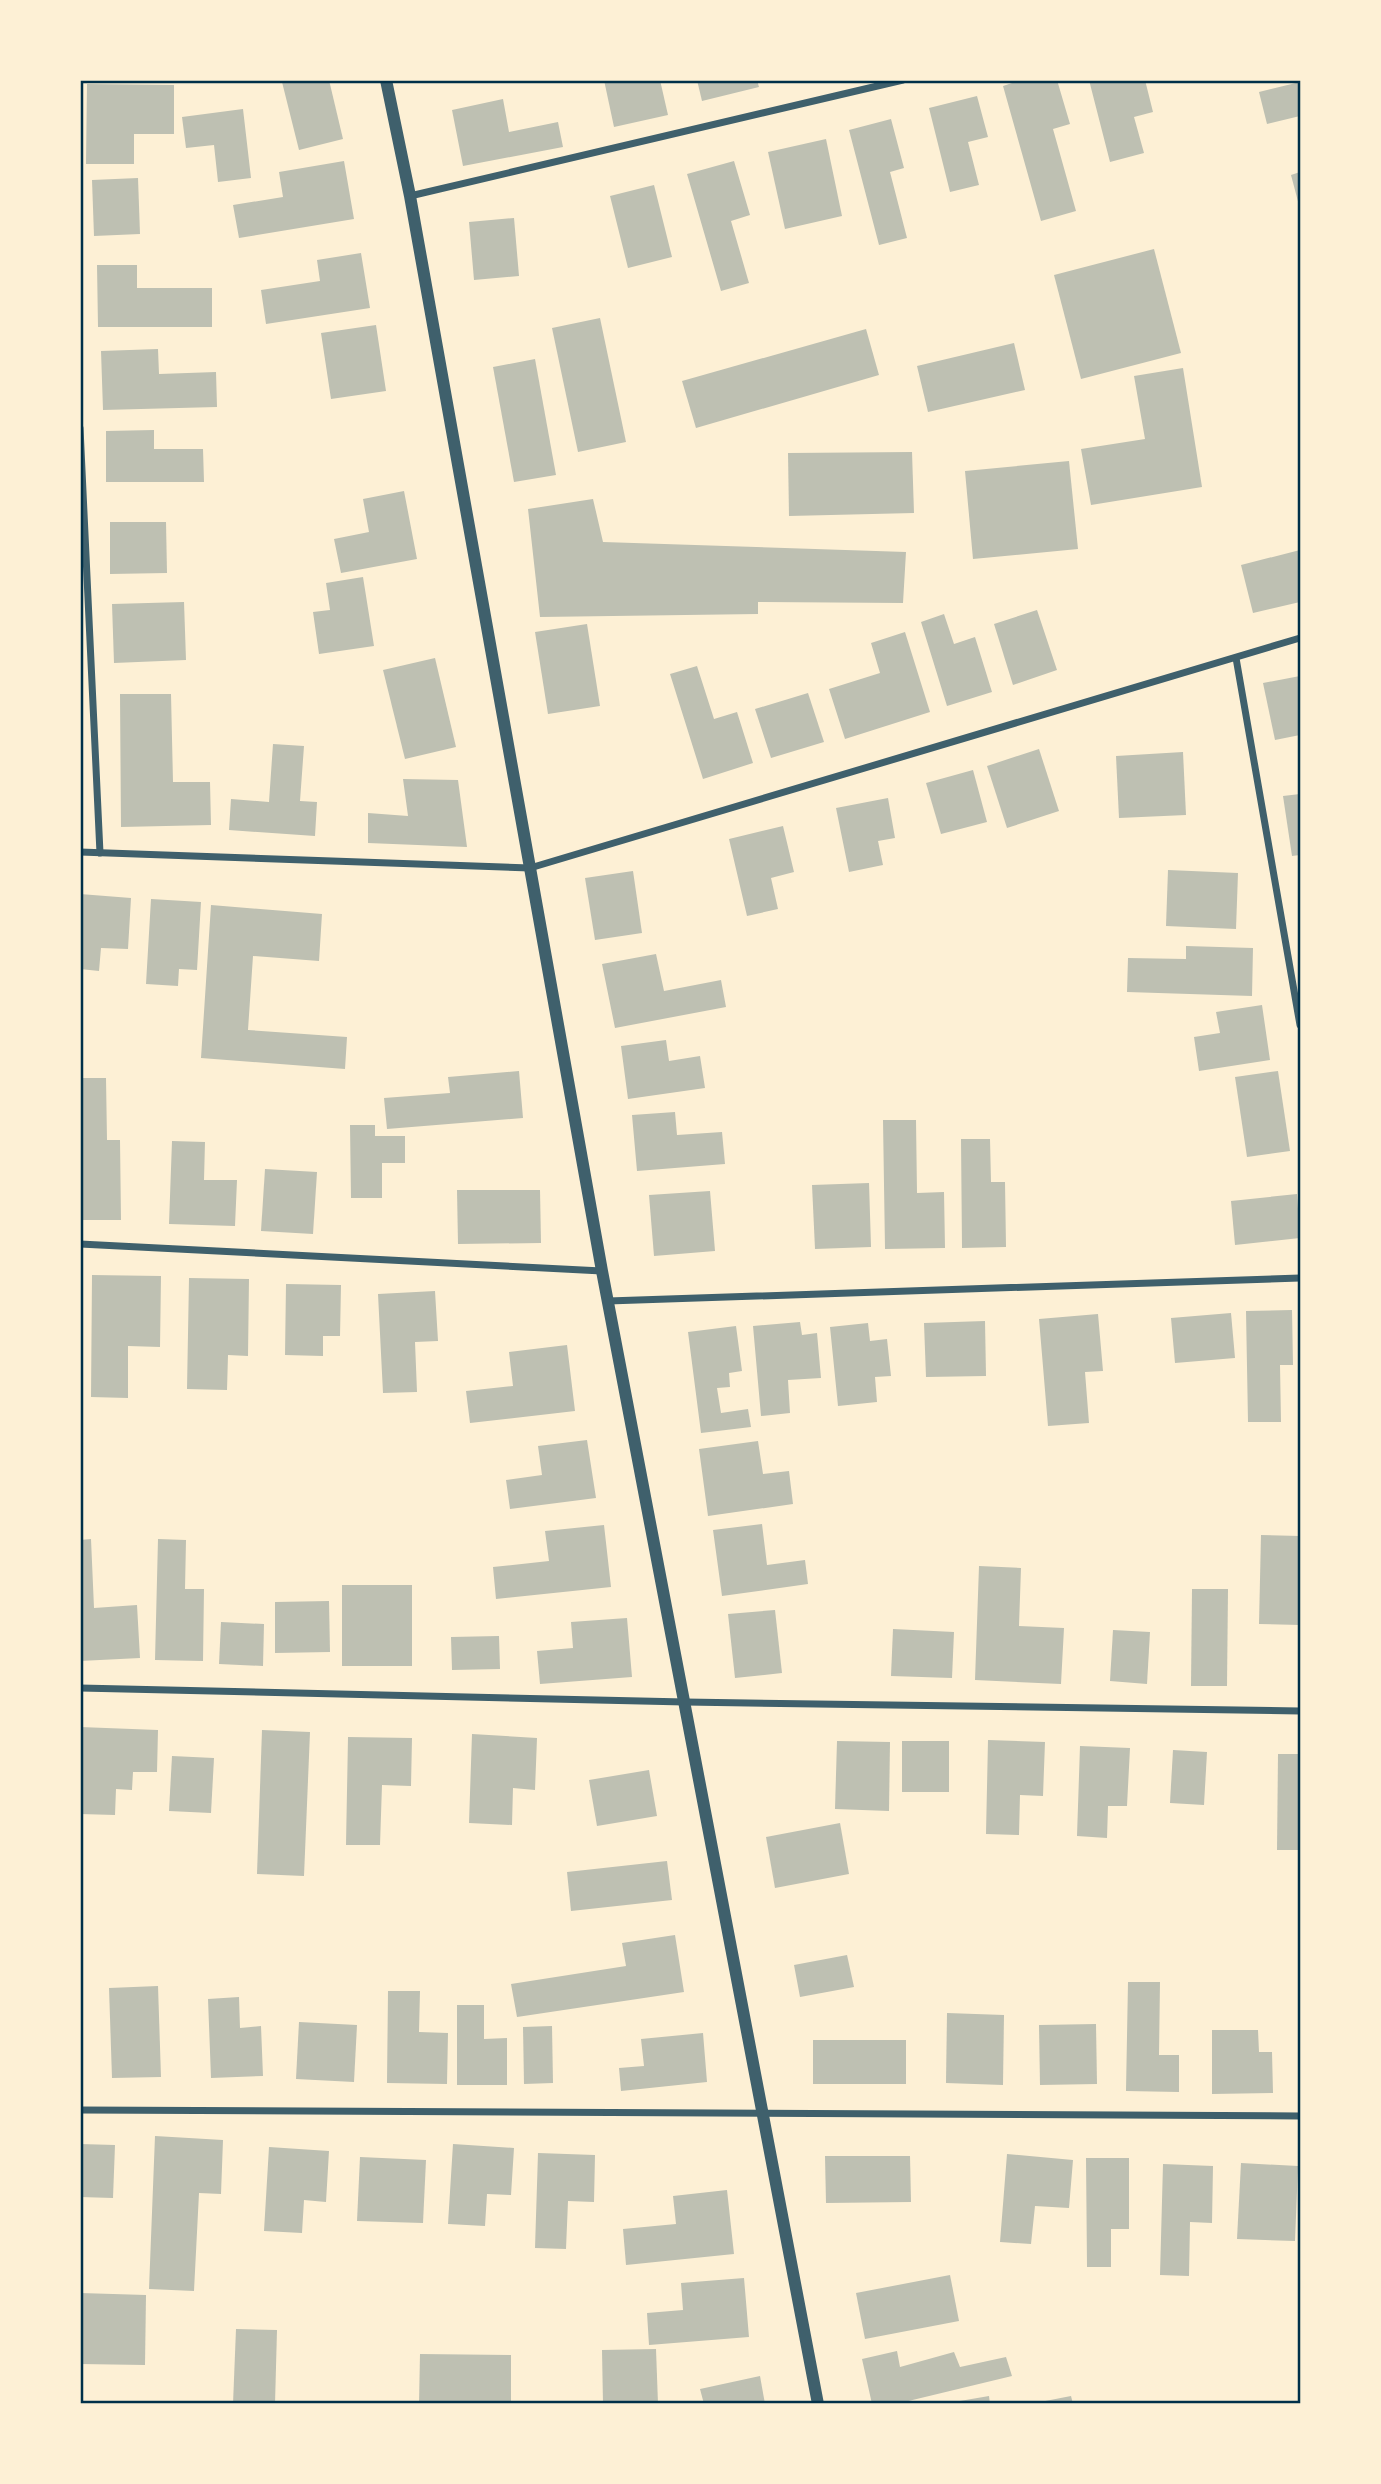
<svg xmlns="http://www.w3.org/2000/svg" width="1381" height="2484" font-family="Merriweather,serif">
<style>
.building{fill:#bec0b2}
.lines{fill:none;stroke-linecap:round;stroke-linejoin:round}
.minor{stroke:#3f606c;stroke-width:7}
.tertiary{stroke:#3f606c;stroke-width:12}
.neatline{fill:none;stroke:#003049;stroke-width:2.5}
</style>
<rect width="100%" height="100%" fill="#fdf0d5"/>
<g class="building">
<path d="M290,80H329L343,139L299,150L282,82Z"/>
<path d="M604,80H660L668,115L614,127Z"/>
<path d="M697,80H757L759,87L702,101Z"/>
<path d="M1021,80H1057L1070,124L1053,129L1076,211L1041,221L1003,86Z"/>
<path d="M1089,80H1145L1153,112L1134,117L1144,153L1110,162Z"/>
<path d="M1300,82V116L1267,124L1259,92Z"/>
<path d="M87,84L174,85V134H134V164H86Z"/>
<path d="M977,96L988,137L968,142L979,185L950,192L929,108Z"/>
<path d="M503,99L509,132L558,122L563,147L463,166L452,110Z"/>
<path d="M243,109L251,178L218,182L214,145L186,148L182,117Z"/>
<path d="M891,119L904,168L890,172L907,238L879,245L849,130Z"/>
<path d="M826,139L842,216L785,229L768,152Z"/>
<path d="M344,161L354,219L239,238L233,205L283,197L279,172Z"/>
<path d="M734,161L750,215L731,221L749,283L721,291L687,174Z"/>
<path d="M1300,172V209L1291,175Z"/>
<path d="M138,178L140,234L94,236L92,180Z"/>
<path d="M654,185L672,257L628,268L610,196Z"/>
<path d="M514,218L519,276L474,280L469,222Z"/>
<path d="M1154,249L1181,353L1081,379L1054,275Z"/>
<path d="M361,253L370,308L266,324L261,290L320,281L317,260Z"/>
<path d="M97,265H137V288H212V327H98Z"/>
<path d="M600,318L626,442L578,452L552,328Z"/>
<path d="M376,325L386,391L331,399L321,333Z"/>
<path d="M866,329L879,375L696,428L682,381Z"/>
<path d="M1014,343L1025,390L928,412L917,366Z"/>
<path d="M158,349L159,374L216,372L217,407L103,410L101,351Z"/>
<path d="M535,359L556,475L514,482L493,367Z"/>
<path d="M1183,368L1202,487L1091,505L1081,449L1145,439L1134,376Z"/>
<path d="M154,430V449H203L204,482H106V431Z"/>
<path d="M912,452L914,513L789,516L788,453Z"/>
<path d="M1069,461L1078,549L973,559L965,471Z"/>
<path d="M404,491L417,559L341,573L334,539L369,532L363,499Z"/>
<path d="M593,499L603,542L906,552L903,603L758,602V614L540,617L528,509Z"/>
<path d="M110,522H166L167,573L110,574Z"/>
<path d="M1300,550V602L1253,613L1241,565Z"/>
<path d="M363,577L374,646L319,654L313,612L330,610L326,583Z"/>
<path d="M184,602L186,660L114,663L112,604Z"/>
<path d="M1037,610L1057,670L1013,685L994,624Z"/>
<path d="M944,614L954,644L975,637L992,692L947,706L921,622Z"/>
<path d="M587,624L600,706L548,714L535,632Z"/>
<path d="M905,632L930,712L845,739L829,689L880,673L871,643Z"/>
<path d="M435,658L456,747L405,759L383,670Z"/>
<path d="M697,666L714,719L737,712L753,763L703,779L670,674Z"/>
<path d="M1300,676V735L1275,740L1263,683Z"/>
<path d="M808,693L824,742L771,758L755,709Z"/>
<path d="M120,694H171L173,782H210L211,825L121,827Z"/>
<path d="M273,744L304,746L300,801L317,802L315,836L229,830L231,799L269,802Z"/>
<path d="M1039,749L1059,811L1007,828L987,766Z"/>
<path d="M1183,752L1186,815L1119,818L1116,756Z"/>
<path d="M973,770L987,822L941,834L926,783Z"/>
<path d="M403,779L458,780L467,847L368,843V813L408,816Z"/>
<path d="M1300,794V855L1292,856L1283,796Z"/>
<path d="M888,798L895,838L878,841L883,865L849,872L836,808Z"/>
<path d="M783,826L794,872L771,878L778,909L747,916L729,839Z"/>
<path d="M1168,870L1238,873L1236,929L1166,926Z"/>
<path d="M633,871L642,933L595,940L585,878Z"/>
<path d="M80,894L131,898L128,949L101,948L99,971L80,969Z"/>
<path d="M151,899L201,902L197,970L179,969L178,986L146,984Z"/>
<path d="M211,905L322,914L319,961L253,956L248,1030L347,1037L345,1069L201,1058Z"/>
<path d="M1186,946L1253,948L1252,996L1127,992L1128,958L1186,959Z"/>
<path d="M656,954L664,991L721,980L726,1007L615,1028L602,964Z"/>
<path d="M1262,1005L1270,1060L1199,1071L1194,1037L1220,1033L1216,1012Z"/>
<path d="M666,1040L669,1061L700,1056L705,1088L628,1099L621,1046Z"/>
<path d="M519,1071L523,1118L387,1129L384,1098L450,1093L448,1077Z"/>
<path d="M1278,1071L1290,1151L1247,1157L1235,1077Z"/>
<path d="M80,1078H106L107,1140H120L121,1220H80Z"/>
<path d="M675,1112L677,1135L722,1132L725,1164L637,1171L632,1115Z"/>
<path d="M883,1120H916L917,1193L944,1192L945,1248L885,1249Z"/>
<path d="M350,1125H375V1136H405V1163H382V1198H351Z"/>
<path d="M961,1139H990L991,1182H1005L1006,1247L962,1248Z"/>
<path d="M172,1141L205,1142L204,1180H237L235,1226L169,1224Z"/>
<path d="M265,1169L317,1172L313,1234L261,1231Z"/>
<path d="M869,1183L871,1247L815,1249L812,1185Z"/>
<path d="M457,1190H540L541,1243L458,1244Z"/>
<path d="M710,1191L715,1251L654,1256L649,1195Z"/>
<path d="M1297,1194L1300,1238L1235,1245L1231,1201Z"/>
<path d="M92,1275L161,1276L160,1347L128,1346V1398L91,1397Z"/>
<path d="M189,1278L249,1279L248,1356L228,1355L227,1390L187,1389Z"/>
<path d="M286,1284L341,1285L340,1336H323V1356L285,1355Z"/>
<path d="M435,1291L438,1341L415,1342L417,1392L383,1393L378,1294Z"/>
<path d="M1292,1310L1293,1365H1280L1281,1422H1248L1246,1311Z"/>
<path d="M1231,1313L1235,1358L1175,1363L1171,1318Z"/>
<path d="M1098,1314L1103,1371L1085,1372L1089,1423L1048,1426L1039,1319Z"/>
<path d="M985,1321L986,1376L926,1377L924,1323Z"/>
<path d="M800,1322L802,1335L817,1333L821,1378L788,1380L790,1413L761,1416L753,1326Z"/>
<path d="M868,1323L870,1341L887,1339L891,1376L875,1377L877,1402L838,1406L830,1327Z"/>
<path d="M736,1326L742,1371L729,1373L730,1387L717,1388L721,1413L748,1409L751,1427L701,1433L688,1332Z"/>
<path d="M567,1345L575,1411L470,1423L466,1391L513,1386L509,1352Z"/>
<path d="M587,1440L596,1498L510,1509L506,1480L542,1475L538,1446Z"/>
<path d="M758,1441L763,1474L789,1471L793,1504L708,1516L699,1449Z"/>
<path d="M762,1524L767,1565L805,1560L808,1584L722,1596L713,1530Z"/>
<path d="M604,1525L611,1587L496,1599L493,1567L549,1561L545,1531Z"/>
<path d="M1261,1535L1300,1536V1625L1259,1624Z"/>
<path d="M91,1539L94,1608L137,1605L140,1658L80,1661V1540Z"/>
<path d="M158,1539L186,1540L185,1589H204L203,1661L155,1660Z"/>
<path d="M979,1566L1021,1568L1019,1626L1064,1628L1061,1684L975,1680Z"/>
<rect x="342" y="1585" width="70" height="81"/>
<path d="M1192,1589H1228L1227,1686H1191Z"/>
<path d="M329,1601L330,1652L275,1653V1602Z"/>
<path d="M775,1610L782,1673L735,1678L728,1614Z"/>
<path d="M627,1618L632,1677L540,1684L537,1651L573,1648L571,1622Z"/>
<path d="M221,1622L264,1624L263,1666L219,1664Z"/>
<path d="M893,1629L954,1632L952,1678L891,1676Z"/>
<path d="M1113,1630L1150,1632L1147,1684L1110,1681Z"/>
<path d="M499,1636L500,1669L452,1670L451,1637Z"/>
<path d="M80,1727L158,1730L157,1772H133L132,1790L116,1789L115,1815L80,1814Z"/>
<path d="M262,1730L310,1732L304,1876L257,1874Z"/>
<path d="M472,1734L537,1738L535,1790L513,1788L512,1825L469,1823Z"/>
<path d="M348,1737L412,1738L411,1786L382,1785L380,1845H346Z"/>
<path d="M988,1740L1045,1742L1043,1796L1020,1795L1019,1835L986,1834Z"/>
<path d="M837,1741L890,1742L889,1811L835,1809Z"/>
<rect x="902" y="1741" width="47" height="51"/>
<path d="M1080,1746L1130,1748L1127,1806H1108L1107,1838L1077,1836Z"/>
<path d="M1173,1750L1207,1752L1204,1805L1170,1803Z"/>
<path d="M1278,1754H1300V1850H1277Z"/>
<path d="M172,1756L214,1758L211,1813L169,1811Z"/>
<path d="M649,1770L657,1816L597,1826L589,1780Z"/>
<path d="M840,1823L849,1874L775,1888L766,1837Z"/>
<path d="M667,1861L672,1900L571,1911L567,1872Z"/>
<path d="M675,1935L684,1992L517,2017L511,1984L626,1966L622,1943Z"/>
<path d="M847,1955L854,1987L800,1997L794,1965Z"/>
<path d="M1128,1982H1160L1159,2055H1179V2092L1126,2091Z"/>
<path d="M158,1986L161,2077L112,2078L109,1988Z"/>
<path d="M388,1991H420L419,2032L448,2033L447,2084L387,2083Z"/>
<path d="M239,1997L240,2028L261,2026L263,2076L211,2078L208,1999Z"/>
<path d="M457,2005H484V2039L507,2038V2085H457Z"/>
<path d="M947,2013L1004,2015L1003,2085L946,2083Z"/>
<path d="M299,2022L357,2025L354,2082L296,2079Z"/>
<path d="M1096,2024L1097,2084L1040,2085L1039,2025Z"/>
<path d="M552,2026L553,2083L524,2084L523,2027Z"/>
<path d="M1212,2030H1258L1259,2052H1272L1273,2093L1212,2094Z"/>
<path d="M703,2033L707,2082L621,2091L619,2068L644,2066L641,2039Z"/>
<rect x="813" y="2040" width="93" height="44"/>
<path d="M155,2136L223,2140L221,2194L199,2193L194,2291L149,2289Z"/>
<path d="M80,2144L115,2145L113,2198L80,2197Z"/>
<path d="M453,2144L514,2148L511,2195L487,2194L485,2226L448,2224Z"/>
<path d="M269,2147L329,2151L326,2202L304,2200L302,2233L264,2231Z"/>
<path d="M538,2153L595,2155L594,2202L568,2201L566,2249L535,2248Z"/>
<path d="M1007,2154L1073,2160L1069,2208L1035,2206L1031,2244L1000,2242Z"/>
<path d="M825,2156H910L911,2202L826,2203Z"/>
<path d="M360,2157L426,2160L423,2223L357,2221Z"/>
<path d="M1086,2158H1129V2229H1111V2267H1087Z"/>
<path d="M1241,2163L1298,2166L1295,2241L1237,2239Z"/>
<path d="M1163,2164L1213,2166L1212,2223L1190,2222L1189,2276L1160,2275Z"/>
<path d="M727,2190L734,2254L626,2265L623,2229L676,2224L673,2196Z"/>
<path d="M950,2275L959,2321L865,2339L856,2293Z"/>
<path d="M744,2278L749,2337L649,2345L647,2313L683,2310L681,2283Z"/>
<path d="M80,2293L146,2295L145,2365L80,2364Z"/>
<path d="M236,2329L277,2330L275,2404H233Z"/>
<path d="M656,2349L658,2404H603L602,2350Z"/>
<path d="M897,2351L900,2367L954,2352L960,2367L1006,2357L1012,2376L896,2404H872L862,2359Z"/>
<path d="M420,2354L511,2355V2404H419Z"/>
<path d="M760,2376L765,2404H704L700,2389Z"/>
<path d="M989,2396L990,2404H954V2402Z"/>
<path d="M1071,2396L1073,2404H1040V2402Z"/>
</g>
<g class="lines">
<g class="minor">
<path d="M410,196L903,80"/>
<path d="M80,428L100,853"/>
<path d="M1236,658L1300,1025"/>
<path d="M80,852L530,868L1300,638"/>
<path d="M80,1244L602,1271"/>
<path d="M608,1301L1300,1278"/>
<path d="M80,1688L685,1702L1300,1711"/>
<path d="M80,2110L1300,2116"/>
</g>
<path class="tertiary" d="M386,80L410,196L602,1271L818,2404"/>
</g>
<rect width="1381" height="2484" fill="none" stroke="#fdf0d5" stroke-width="164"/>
<rect x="82" y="82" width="1217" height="2320" class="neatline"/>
</svg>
